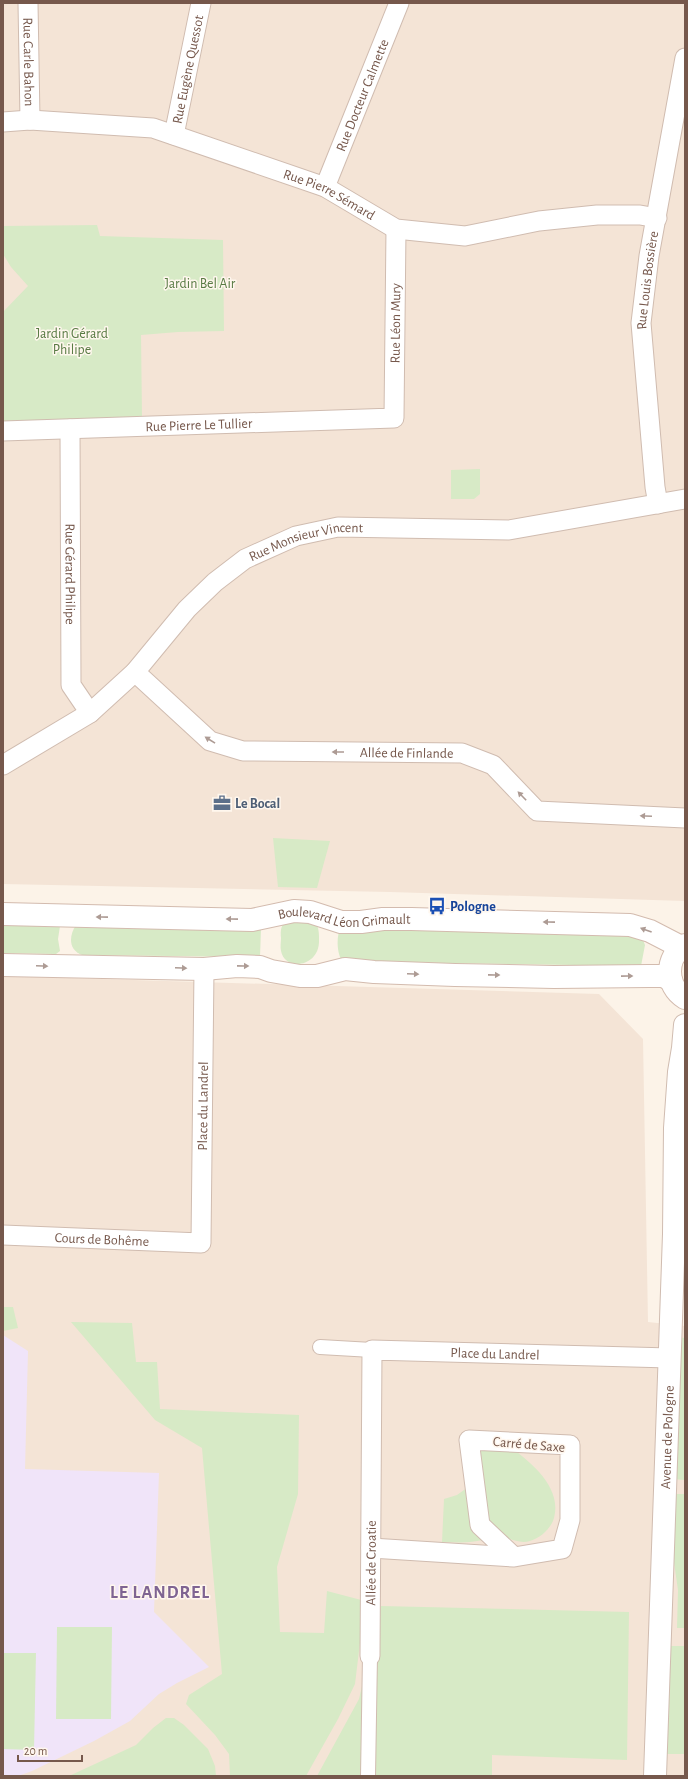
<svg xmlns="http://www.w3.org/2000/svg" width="688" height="1779" font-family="'Alegreya Sans',sans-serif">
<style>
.residential{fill:#f4e4d6}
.education{fill:#f0e4f9}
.green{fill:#d7eac6}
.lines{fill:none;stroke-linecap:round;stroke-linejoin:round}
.pedestrian-casing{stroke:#d0bcb0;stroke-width:16}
.minor-casing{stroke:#d0bcb0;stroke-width:21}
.tertiary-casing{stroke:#d0bcb0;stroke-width:24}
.secondary-casing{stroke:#d3bbae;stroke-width:24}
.pedestrian{stroke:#fff;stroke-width:14}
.minor{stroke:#fff;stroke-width:19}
.tertiary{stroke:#fff;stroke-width:22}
.secondary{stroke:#fff;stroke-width:22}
.oneway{fill:#ad9b94}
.labels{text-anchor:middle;stroke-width:3;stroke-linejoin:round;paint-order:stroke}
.street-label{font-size:14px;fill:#76584c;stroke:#fff7ee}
.park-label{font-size:14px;fill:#597b44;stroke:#fff7ee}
.service-label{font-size:14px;font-weight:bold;fill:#4e5e75;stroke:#fff7ee;text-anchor:start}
.transit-label{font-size:14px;font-weight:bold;fill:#164399;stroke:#fff7ee;text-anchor:start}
.district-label{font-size:18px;font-weight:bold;letter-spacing:1px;fill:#7f6492;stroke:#fff7ee}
</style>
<rect width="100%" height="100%" fill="#fcf3e8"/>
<g class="residential">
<path d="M3,3H685V901L390,892L3,884Z"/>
<path d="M3,976L599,994L643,1039L648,1322L685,1326V1776H3Z"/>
</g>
<path class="education" d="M3,1335L28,1351L25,1469L159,1473L154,1612L209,1667L177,1683L159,1694L130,1721L94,1741L32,1771L18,1776H3Z"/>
<g class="green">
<path d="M97,225L100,236L223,240L224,331L178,332L141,335L142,417L3,421V312L28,286L11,267L3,254V226Z"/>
<path d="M480,469V494L474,499H451V470Z"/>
<path d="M273,838L330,841L317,888L278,887Z"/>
<path d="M298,918L317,925C319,930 319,934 319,940C320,967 285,972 281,951C280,947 281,942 281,938C280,922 284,923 298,918Z"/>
<path d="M3,920L60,926L58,939L60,951L56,954L3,953Z"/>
<path d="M76,925L261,928L260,957L82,955C68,950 69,935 76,925Z"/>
<path d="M341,928L464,932L619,931L643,940L645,945L641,966L380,962L341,959C337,952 336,935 341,928Z"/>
<path d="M3,1307H13L18,1328L3,1331Z"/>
<path d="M71,1322L132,1323L136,1362H157L160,1409L299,1415L298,1494L277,1567L280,1632L324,1633L327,1591L365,1601L355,1684L338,1719L306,1776H230L229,1754L215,1735L186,1704L189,1695L222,1674L202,1448L155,1420Z"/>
<path d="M676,1337L685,1338V1480L672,1479Z"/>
<path d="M505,1443C528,1460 565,1487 553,1521C549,1530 540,1538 530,1541C520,1544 513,1539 503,1538C492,1537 481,1541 470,1542C461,1543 451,1542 442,1542L444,1499L457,1495L471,1485L480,1447Z"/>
<path d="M673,1494H685V1628H677L678,1590L671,1542Z"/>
<path d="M381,1606L629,1612L627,1760L492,1755V1776H317L359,1699Z"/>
<path d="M57,1627H112L111,1719H56Z"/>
<path d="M669,1646H685V1754H667Z"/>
<path d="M3,1653H36L34,1750L3,1749Z"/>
<path d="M166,1718H174L184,1725L208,1749L215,1766L216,1776H69L136,1745L153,1728Z"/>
</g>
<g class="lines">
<g class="pedestrian-casing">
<g id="pedestrian">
<path d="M320,1347L372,1350"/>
<path d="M368,1776L370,1656"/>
</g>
</g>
<g class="minor-casing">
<g id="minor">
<path id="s1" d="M28,3L30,120"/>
<path id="s2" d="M3,122L30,120L153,128L325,187L396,229L465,236L539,221L597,215H640L657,218"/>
<path id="s3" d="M174,135L201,3"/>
<path id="s4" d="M325,187L399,3"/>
<path id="s5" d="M70,429L71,685L90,713"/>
<path id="s6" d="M3,431L394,418L396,229"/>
<path id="s7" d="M658,504L655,487L641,323L649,256L685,58"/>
<path id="s8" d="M135,672L210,741L243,751L462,753L493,765L537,811L685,818"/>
<path id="s9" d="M3,765L90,713L135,672L187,609L215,582L245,559L296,536L338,527L509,530L685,499"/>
<path id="s10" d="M3,1235L201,1243L204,969"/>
<path d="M371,1548L514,1557L562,1549L570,1520V1445L469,1440L480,1525L514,1557"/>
<path id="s11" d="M370,1656L372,1350L670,1358"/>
</g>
</g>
<g class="tertiary-casing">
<g id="tertiary">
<path id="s12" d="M655,1776L674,1234L675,1128L679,1072L683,1048L685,1025"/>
</g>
</g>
<g class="secondary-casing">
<g id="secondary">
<path id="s13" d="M3,914L252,920L294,911L310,912L341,922H361L383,919H411L630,925L650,931L681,947"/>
<path d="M685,945C665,957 665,986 685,998"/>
<path d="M3,965L204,969L237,966L260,967L271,971L300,976H317L345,969L374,972L455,975L554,977L649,976H663L671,980"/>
</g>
</g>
<use href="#pedestrian" class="pedestrian"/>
<use href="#minor" class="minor"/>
<use href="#tertiary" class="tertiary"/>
<use href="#secondary" class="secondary"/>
</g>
<defs><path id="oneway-solid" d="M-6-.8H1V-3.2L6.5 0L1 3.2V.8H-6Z"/></defs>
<g class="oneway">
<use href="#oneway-solid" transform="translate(210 740) rotate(-148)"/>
<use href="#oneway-solid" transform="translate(338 752) rotate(-180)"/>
<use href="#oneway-solid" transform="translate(522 796) rotate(-134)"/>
<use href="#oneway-solid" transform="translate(646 816) rotate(-177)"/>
<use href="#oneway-solid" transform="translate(102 917) rotate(-179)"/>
<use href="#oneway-solid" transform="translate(232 919) rotate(-179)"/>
<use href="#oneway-solid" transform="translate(549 922) rotate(-179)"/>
<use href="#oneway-solid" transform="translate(646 930) rotate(-160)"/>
<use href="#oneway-solid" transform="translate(42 966) rotate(2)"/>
<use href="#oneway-solid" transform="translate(243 966) rotate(1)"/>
<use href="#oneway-solid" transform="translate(181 968) rotate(2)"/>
<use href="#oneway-solid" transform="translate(413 974) rotate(2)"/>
<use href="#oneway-solid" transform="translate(494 975) rotate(1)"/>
<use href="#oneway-solid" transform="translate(627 976) rotate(-1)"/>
</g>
<defs>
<g id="office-bare" transform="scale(1.38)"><path d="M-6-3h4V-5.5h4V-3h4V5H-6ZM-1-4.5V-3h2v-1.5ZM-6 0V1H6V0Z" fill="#5c6f8a" stroke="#fff7ee" stroke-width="2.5" paint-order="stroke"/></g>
<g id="bus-bare" transform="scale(1.38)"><path d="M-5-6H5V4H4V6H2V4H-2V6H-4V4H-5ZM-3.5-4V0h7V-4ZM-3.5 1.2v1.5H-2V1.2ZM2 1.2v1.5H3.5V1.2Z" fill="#1a4fb4" stroke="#fff7ee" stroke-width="2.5" paint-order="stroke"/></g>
</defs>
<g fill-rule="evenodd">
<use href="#office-bare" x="222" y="803"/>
<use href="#bus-bare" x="437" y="906"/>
</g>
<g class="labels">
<g class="street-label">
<text dy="5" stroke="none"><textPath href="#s1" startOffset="59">Rue Carle Bahon</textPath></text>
<text dy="5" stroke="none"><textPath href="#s3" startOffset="67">Rue Eugène Quessot</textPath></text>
<text dy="5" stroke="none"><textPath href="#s4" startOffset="99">Rue Docteur Calmette</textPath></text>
<text dy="5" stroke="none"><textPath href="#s2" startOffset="339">Rue Pierre Sémard</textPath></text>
<text dy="5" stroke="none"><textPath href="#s7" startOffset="225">Rue Louis Bossière</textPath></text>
<text dy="5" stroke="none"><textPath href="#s6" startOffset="486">Rue Léon Mury</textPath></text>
<text dy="5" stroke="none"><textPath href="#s6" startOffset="196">Rue Pierre Le Tullier</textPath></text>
<text dy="5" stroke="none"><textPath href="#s9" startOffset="385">Rue Monsieur Vincent</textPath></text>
<text dy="5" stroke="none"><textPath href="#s5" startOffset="145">Rue Gérard Philipe</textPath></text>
<text dy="5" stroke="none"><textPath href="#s8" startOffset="300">Allée de Finlande</textPath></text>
<text dy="5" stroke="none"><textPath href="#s13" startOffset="343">Boulevard Léon Grimault</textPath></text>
<text dy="5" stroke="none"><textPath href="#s10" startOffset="335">Place du Landrel</textPath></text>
<text dy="5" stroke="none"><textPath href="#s10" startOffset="99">Cours de Bohême</textPath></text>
<text dy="5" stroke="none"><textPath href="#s11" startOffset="429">Place du Landrel</textPath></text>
<text dy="5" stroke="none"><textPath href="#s12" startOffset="339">Avenue de Pologne</textPath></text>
<text transform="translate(529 1444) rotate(5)" y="5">Carré de Saxe</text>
<text dy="5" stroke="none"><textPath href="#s11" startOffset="93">Allée de Croatie</textPath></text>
</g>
<g class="park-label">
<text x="200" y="288">Jardin Bel Air</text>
<text x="72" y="338">Jardin Gérard<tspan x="72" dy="16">Philipe</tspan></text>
</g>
<g class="service-label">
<text x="235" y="808">Le Bocal</text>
</g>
<g class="transit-label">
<text x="450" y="911">Pologne</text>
</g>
<g class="district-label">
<text x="160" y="1598">LE LANDREL</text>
</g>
</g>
<rect width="688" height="1779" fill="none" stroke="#76584c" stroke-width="8"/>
<path d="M18 1755v6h64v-6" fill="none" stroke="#76584c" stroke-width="2"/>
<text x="24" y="1755" font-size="12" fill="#76584c" stroke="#fff7ee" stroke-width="3" paint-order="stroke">20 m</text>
</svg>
